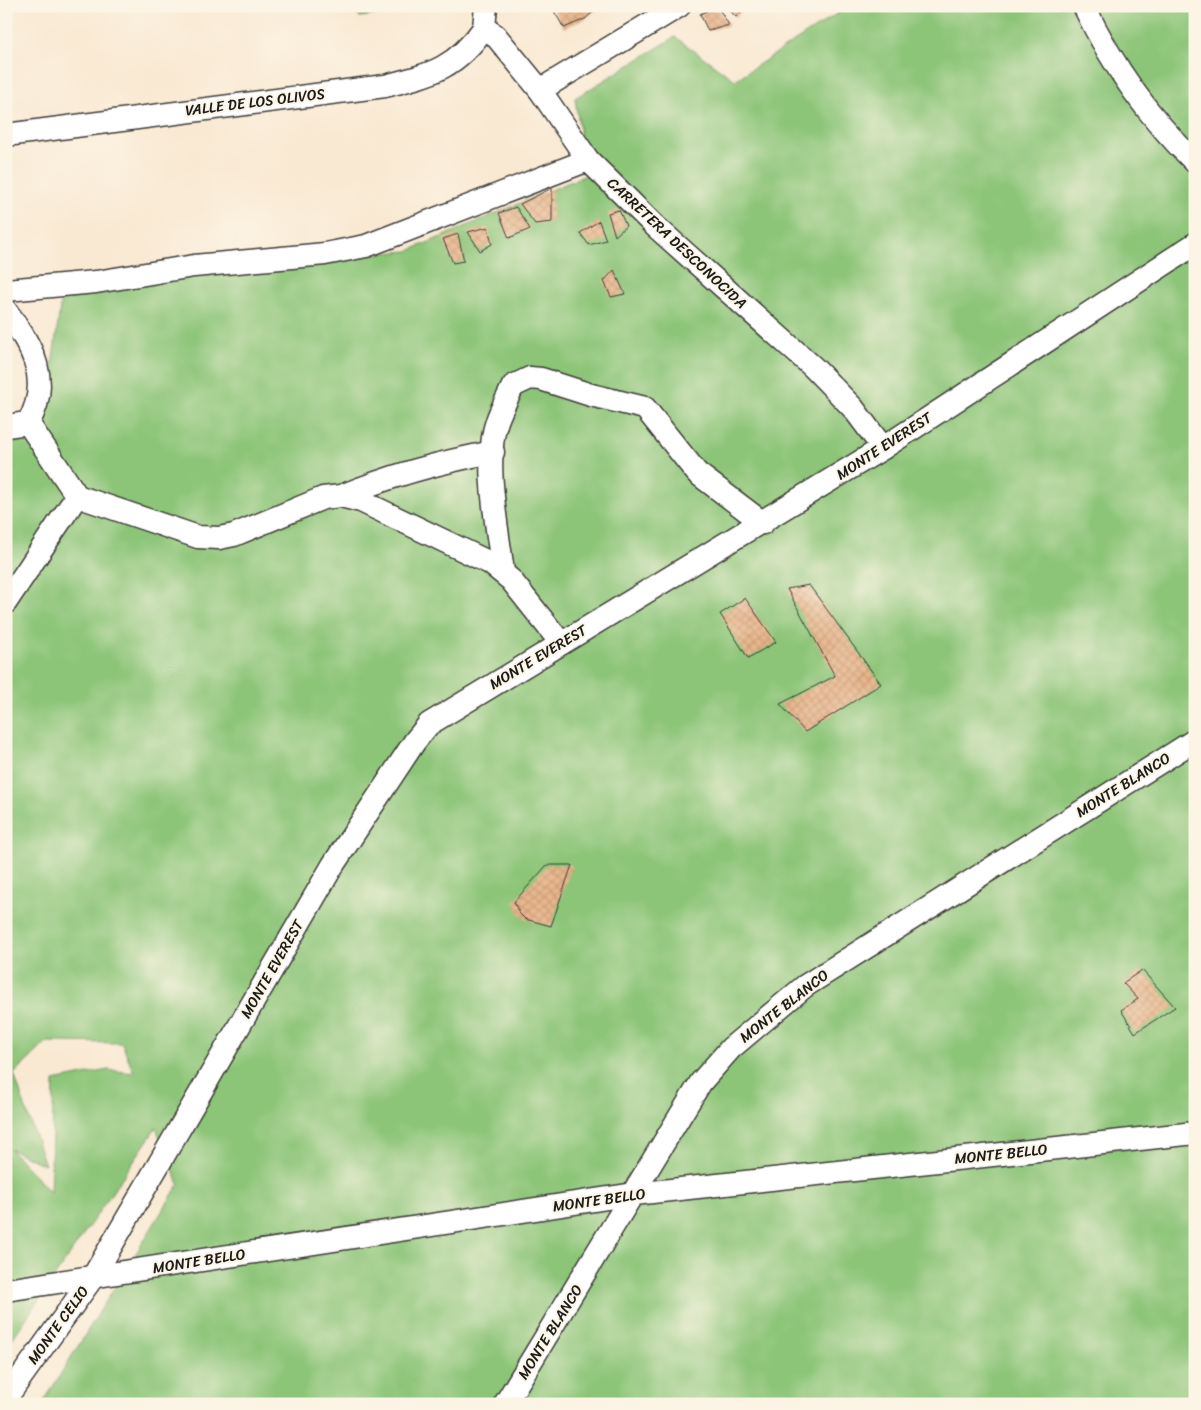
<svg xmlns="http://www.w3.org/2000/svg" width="1201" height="1410" font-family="Sriracha,sans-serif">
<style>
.green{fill:#8cc578;stroke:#54704a;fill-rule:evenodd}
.building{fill:url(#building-cross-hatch)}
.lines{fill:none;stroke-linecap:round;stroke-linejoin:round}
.street-casing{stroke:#3d3b37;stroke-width:25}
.street{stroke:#fff;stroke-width:22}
.labels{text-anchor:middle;stroke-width:4;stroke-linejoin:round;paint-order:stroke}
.street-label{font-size:15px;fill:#1c1c1c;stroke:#fcf5e5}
</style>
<defs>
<pattern id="building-cross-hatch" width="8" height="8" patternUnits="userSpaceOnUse" patternTransform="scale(1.25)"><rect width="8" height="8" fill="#e9b68c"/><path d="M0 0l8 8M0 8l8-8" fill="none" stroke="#c79c78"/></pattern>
</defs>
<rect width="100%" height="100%" fill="#fcf5e5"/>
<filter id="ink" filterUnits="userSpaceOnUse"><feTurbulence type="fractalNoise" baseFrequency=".02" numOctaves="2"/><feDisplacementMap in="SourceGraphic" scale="10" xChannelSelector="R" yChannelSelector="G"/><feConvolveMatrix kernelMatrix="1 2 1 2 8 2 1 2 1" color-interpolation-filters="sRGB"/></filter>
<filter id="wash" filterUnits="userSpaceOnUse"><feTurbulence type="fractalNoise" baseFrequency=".0096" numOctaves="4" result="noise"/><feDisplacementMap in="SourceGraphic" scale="20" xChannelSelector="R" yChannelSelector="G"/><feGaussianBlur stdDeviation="1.12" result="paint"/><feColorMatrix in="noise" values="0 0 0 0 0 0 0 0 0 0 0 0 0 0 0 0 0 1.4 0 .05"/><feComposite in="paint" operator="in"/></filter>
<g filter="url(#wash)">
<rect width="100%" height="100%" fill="#f9e9d3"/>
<g class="green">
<path d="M352,6H434L360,17Z"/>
<path d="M849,6H1195V1404H42L179,1184L156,1128L6,1348V444L42,437L62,293L218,266L408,251L586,175L575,98L675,37L735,80ZM47,1042L122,1043L134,1073L108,1070L54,1081L50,1192L10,1149L45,1165L14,1074Z"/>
</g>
<g id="blocks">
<g class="building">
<path d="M551,6H600L585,19L564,28Z"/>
<path d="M717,6L729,25L708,31L700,14Z"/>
<path d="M726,6H746L736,17Z"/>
<path d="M552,188V222L535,224L520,204Z"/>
<path d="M516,207L530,229L509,238L499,213Z"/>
<path d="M619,210L626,226L615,236L608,213Z"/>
<path d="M599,221L606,240L589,245L580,233Z"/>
<path d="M488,227L492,244L480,251L468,232Z"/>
<path d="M458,234L464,261L453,263L443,239Z"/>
<path d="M614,270L625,294L611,297L604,281Z"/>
<path d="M809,585L881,684L805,732L780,704L835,676L787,589Z"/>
<path d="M745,598L776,642L748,658L720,614Z"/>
<path d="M547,865H572L551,926L525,919L519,913L514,902Z"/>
<path d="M1142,970L1175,1007L1135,1033L1121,1010L1138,999L1123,983Z"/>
</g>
</g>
</g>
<g filter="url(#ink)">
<use href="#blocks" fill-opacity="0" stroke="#3d3b37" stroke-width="1"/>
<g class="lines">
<g class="street-casing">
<g id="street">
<path d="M1084,6C1112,65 1148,117 1195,162"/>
<path d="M484,28L495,35L540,90L588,160L655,226L813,367L853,408L883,448"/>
<path d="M484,28L486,6"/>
<path d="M540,90L679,6"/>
<path d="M6,135L385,86C432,74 455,69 484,28"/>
<path d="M6,290L96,282L194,266L325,254L366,246L588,160"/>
<path d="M6,311C33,346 52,382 28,423"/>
<path d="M28,423L77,496"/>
<path d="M6,426L28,423"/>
<path d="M77,496L198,537L219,538L234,535L323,498L341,496L361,501L490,563L511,580L561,643"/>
<path d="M341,496C390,476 440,462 493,452"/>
<path d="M503,572C498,531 483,460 497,421C501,409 508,397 513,386L530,378L541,379L591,395L645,408L697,473L763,523"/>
<path d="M6,602L77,496"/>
<path d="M6,1290L634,1194L1195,1133"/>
<path d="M6,1398L93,1277L333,865L415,741L429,724L883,448L1195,244"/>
<path d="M505,1404L680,1116L701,1082L731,1048L805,986L1195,740"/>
</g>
</g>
<use href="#street" class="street"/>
</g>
</g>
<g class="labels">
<g class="street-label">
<text transform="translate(255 102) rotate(-7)" y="5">VALLE DE LOS OLIVOS</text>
<text transform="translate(677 243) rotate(43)" y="5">CARRETERA DESCONOCIDA</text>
<text transform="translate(884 446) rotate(-33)" y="5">MONTE EVEREST</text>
<text transform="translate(538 657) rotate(-31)" y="5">MONTE EVEREST</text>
<text transform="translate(1123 785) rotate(-32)" y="5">MONTE BLANCO</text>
<text transform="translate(272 969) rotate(-60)" y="5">MONTE EVEREST</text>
<text transform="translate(784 1006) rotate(-38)" y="5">MONTE BLANCO</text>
<text transform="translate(1001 1154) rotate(-6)" y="5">MONTE BELLO</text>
<text transform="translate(599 1200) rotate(-8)" y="5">MONTE BELLO</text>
<text transform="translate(199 1261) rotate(-9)" y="5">MONTE BELLO</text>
<text transform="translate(58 1325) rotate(-54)" y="5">MONTE CELIO</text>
<text transform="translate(550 1332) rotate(-58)" y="5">MONTE BLANCO</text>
</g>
</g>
<rect width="1201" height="1410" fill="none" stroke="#fcf5e5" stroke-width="25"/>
</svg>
